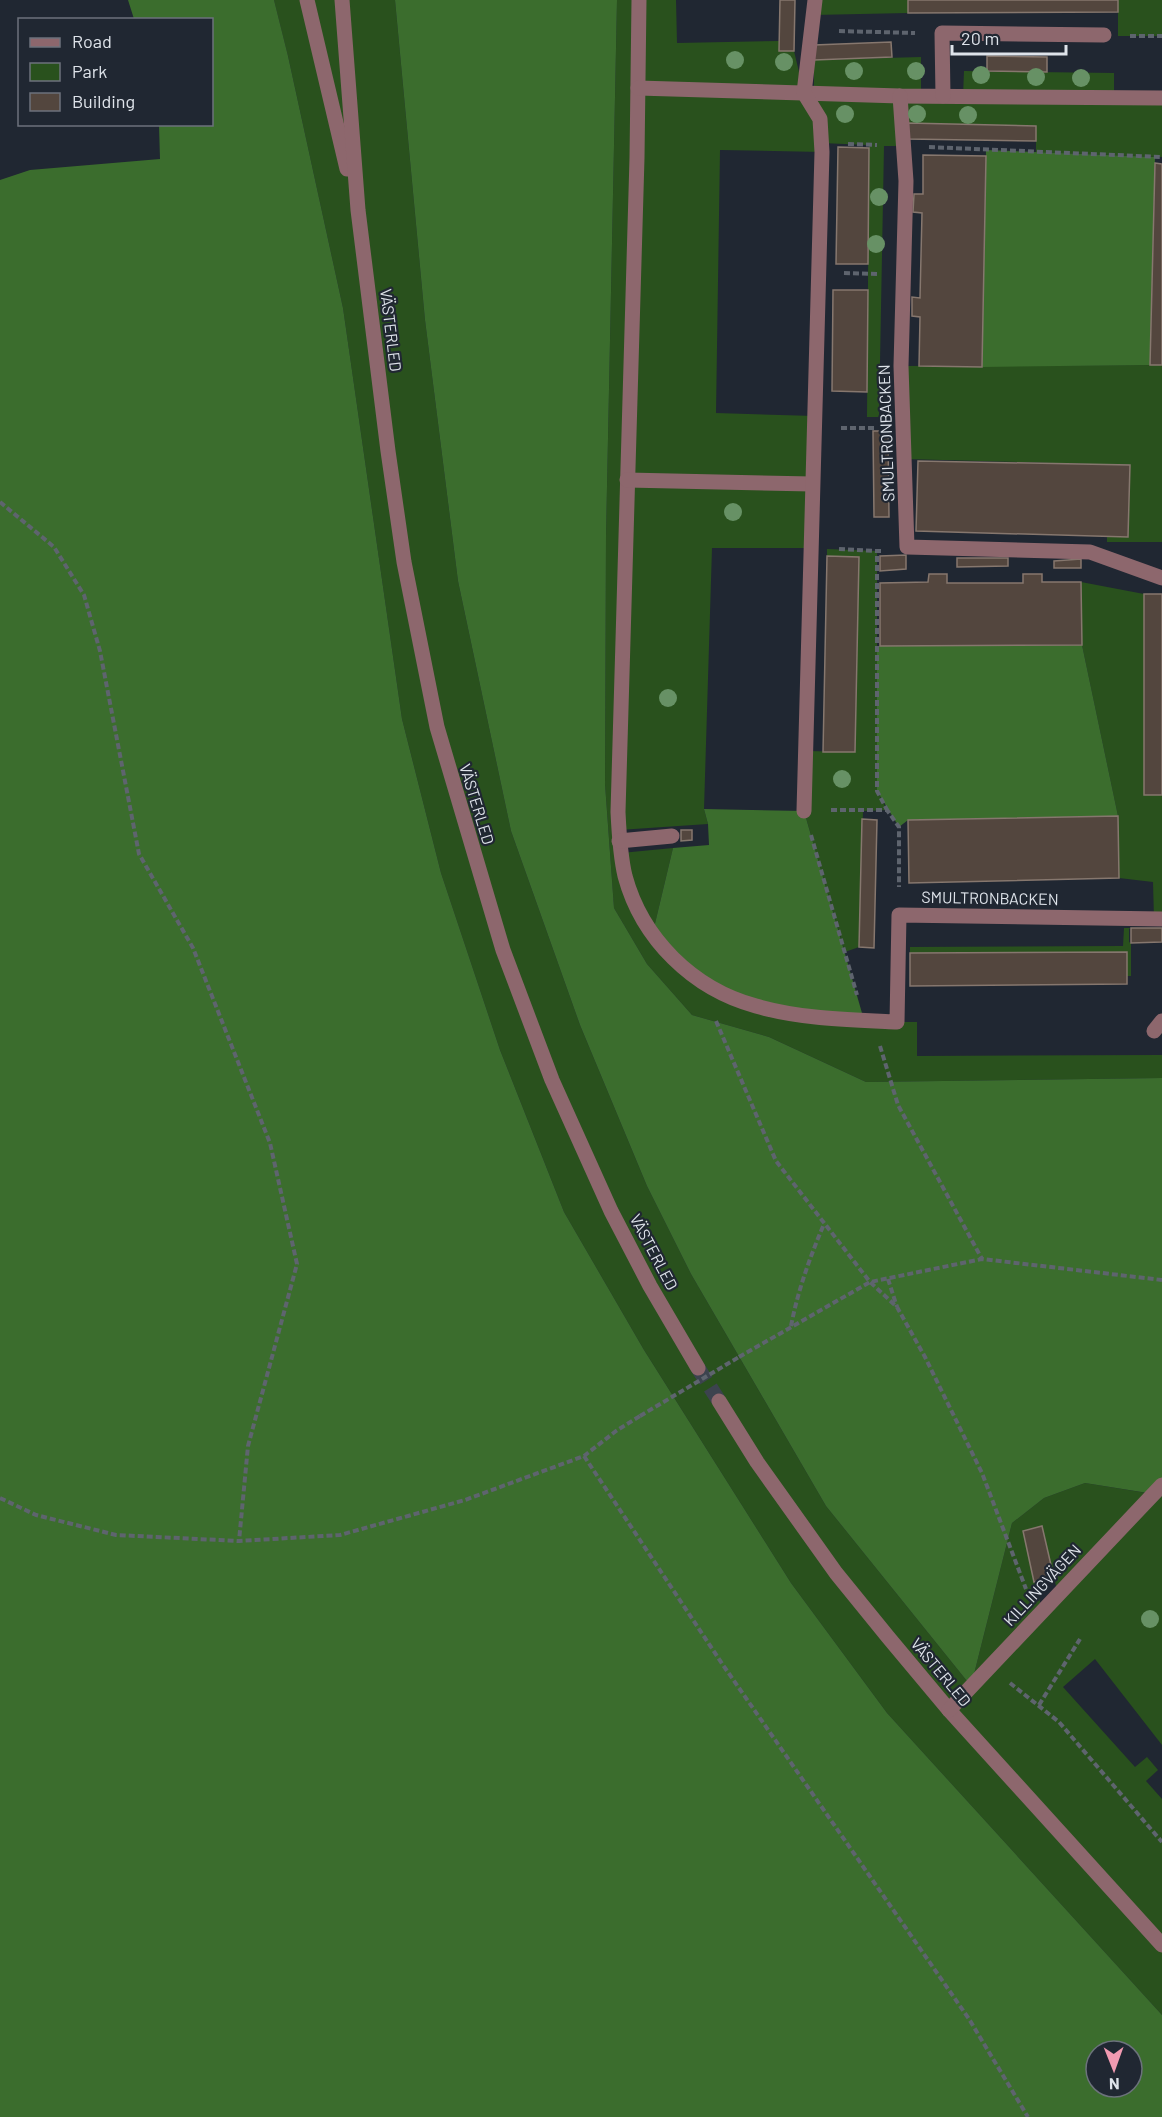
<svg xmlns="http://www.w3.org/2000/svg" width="1162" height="2117" font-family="Barlow,sans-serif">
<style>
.green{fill:#29511d;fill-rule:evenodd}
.forest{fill:#3b6d2d;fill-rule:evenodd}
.building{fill:#53463e;stroke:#86776e;stroke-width:1.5}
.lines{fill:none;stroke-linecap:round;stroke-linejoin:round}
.minor-tunnel{stroke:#3c434e;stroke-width:15;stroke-dasharray:15 8;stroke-linecap:butt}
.path{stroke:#5e646e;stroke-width:4;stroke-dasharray:6 3;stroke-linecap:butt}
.minor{stroke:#8d676d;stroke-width:15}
.path-bridge{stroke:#5e646e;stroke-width:4;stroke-dasharray:6 3;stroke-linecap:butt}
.tree{fill:#679165}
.labels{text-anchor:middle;stroke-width:4.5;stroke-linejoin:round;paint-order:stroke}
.street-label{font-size:16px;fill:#dee3ea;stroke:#202732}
</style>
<rect width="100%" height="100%" fill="#202732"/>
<g class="green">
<path d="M274,0H395L425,320L458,581L511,831L580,1025L647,1186L691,1274L826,1506L971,1686L1012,1523L1044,1498L1085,1483L1153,1494L1162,1485V1745L1095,1659L1063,1687L1135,1767L1147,1757L1158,1770L1146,1781L1162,1799V2015L887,1713L791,1583L644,1350L564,1212L500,1050L441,873L402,719L343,308L288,56ZM1041,1526L1058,1594L1042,1610L1023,1531Z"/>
<path d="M617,0H676L677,43L779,41L780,51H794L804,93H814V60L921,57V96H963L964,71L1114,73V98H1162V157L1036,152V126L907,123L903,146H884L879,417H867L869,145L821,143L822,152L720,150L716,413L815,416L811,548H712L704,809L708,824L619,830L621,853L673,848L653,932L683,969L897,1022H917V1056L1162,1055V1078L866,1082L769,1037L692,1015L647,964L614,908L605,784L606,536Z"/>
<path d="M815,0H908V13L813,15Z"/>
<rect x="1118" y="0" width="44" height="36"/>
<path d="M1162,365V542H1107V536H1128L1129,465L904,459L901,366Z"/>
<path d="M827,549L877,551V791L887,810L863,811L859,947L845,952L804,811L806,751L855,752L859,557L827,556Z"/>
<path d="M1081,582L1144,594V795H1162V919H1154L1153,882L1119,878L1118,816L1082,645Z"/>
<path d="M1124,928H1131L1129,929V942L1131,943V976H1127V952L910,953V947L1123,946Z"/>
</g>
<g class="forest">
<path d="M128,0H274L288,56L343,308L402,719L441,873L500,1050L564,1212L644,1350L791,1583L887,1713L1162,2015V2117H0V180L30,170L160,159L159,125L212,124V20L134,19ZM1096,2051H1132V2087H1096Z"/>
<path d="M395,0H617L606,536L605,784L614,908L647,964L692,1015L769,1037L866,1082L1162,1078V1485L1154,1494L1085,1483L1044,1498L1012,1523L971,1686L826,1506L691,1274L647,1186L580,1025L511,831L458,581L425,320Z"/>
<path d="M986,150L1155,157L1150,365L982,367Z"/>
<path d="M1082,645L1118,816L908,820L899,827L877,791V646Z"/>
<path d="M704,809L804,811L864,1020L834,1019L721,993L653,932L673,848L709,845L708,824Z"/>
</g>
<g class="building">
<path d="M780,0H795L794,51H779Z"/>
<path d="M908,0H1118V12L908,13Z"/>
<path d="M891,42L892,57L814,60V45Z"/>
<path d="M987,56L1047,57V72L987,71Z"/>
<path d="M907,123L1036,126V141L908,139Z"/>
<path d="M838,147L869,148L868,264H836Z"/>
<path d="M923,155L986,156L982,367L919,366L920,317L912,316V297L920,298L922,213L913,212L914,194H923Z"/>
<path d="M1155,163L1162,164V365H1150Z"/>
<path d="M833,290H868L867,392L832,391Z"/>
<path d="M873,431H888L889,517H874Z"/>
<path d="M918,461L1130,465L1128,537L916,531Z"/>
<path d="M906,555V569L880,571V556Z"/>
<path d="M827,556L859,557L855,752H823Z"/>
<path d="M957,558H1008V566L957,567Z"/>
<path d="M1081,559V568H1054V561Z"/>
<path d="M929,574H947V583H1023V574H1042V582H1081L1082,645L880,646V583L928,582Z"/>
<rect x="1144" y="594" width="18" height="201"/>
<path d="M1118,816L1119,878L909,883L908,820Z"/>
<path d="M862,819L877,820L874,948L859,947Z"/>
<path d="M681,830H692V840L681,841Z"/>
<path d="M1131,928H1162V942L1131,943Z"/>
<path d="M1127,952V984L910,986V953Z"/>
<path d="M1042,1526L1054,1578L1034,1582L1023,1531Z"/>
</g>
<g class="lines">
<path class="minor-tunnel" d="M698,1368L719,1401"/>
<g class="path">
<path d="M839,31L915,33"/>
<path d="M1130,36H1162"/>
<path d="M848,144L877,145"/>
<path d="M929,147L1162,157"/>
<path d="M844,273L878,274"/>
<path d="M841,428H875"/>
<path d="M0,502L54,547L84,595L100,651L139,854L193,948L270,1143L297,1264L248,1446L239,1541"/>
<path d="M839,549L877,551"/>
<path d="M881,551H877V791L887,810"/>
<path d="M831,810H887L899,827V887"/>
<path d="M811,835L857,995"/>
<path d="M716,1021L776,1161L870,1282L897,1307L925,1357L982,1473L1026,1589"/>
<path d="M880,1046L898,1105L982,1259"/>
<path d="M888,1279L897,1307"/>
<path d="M791,1326C798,1290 810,1257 824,1224"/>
<path d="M739,1357L870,1282L982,1259L1162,1280"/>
<path d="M584,1456L723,1665L969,2019L1028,2117"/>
<path d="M0,1498L36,1515L116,1535L239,1541L340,1535L465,1500L584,1456L616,1431L640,1416"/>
<path d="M1010,1683L1059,1722L1162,1842"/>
<path d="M1039,1705L1080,1639"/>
</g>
<g class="minor">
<path d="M307,0L347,169"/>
<path d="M342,0L358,210L388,451L404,562L437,727L503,950L552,1080L611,1211L650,1286L698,1368"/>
<path d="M639,0L637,158L618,812C619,833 620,855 625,876C642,939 693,989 756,1006C801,1019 850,1020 897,1022L899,915L1162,919"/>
<path d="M638,88L900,96L1162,98"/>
<path d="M900,96L906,181L901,366L907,547L1090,552L1162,578"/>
<path d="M943,96L942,33L1104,35"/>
<path d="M627,480L812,484"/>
<path d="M804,811L822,152L820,119L804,93L815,0"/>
<path d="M619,841L672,836"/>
<path d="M1154,1031L1162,1021"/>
<path d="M719,1401L757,1462L836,1573L888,1637L949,1710L1162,1945"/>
<path d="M949,1710L1162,1485"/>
</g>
<path class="path-bridge" d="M640,1416L739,1357"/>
</g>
<g class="tree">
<circle cx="735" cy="60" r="9"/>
<circle cx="784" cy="62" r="9"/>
<circle cx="854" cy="71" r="9"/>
<circle cx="916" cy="71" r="9"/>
<circle cx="981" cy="75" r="9"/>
<circle cx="1036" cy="77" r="9"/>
<circle cx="1081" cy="78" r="9"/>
<circle cx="845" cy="114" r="9"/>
<circle cx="917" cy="114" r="9"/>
<circle cx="968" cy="115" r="9"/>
<circle cx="879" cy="197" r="9"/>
<circle cx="876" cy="244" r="9"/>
<circle cx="733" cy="512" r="9"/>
<circle cx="668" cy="698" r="9"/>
<circle cx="842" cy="779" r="9"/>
<circle cx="1150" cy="1619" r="9"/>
</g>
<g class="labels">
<g class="street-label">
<text transform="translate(391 330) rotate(83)" y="6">VÄSTERLED</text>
<text transform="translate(886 433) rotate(-92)" y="6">SMULTRONBACKEN</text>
<text transform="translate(477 804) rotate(73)" y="6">VÄSTERLED</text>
<text transform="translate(990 898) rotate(1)" y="6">SMULTRONBACKEN</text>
<text transform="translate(654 1252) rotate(62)" y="6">VÄSTERLED</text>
<text transform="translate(1042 1585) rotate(-47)" y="6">KILLINGVÄGEN</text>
<text transform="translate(941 1672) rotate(50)" y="6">VÄSTERLED</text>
</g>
</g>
<rect x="18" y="18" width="195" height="108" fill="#202732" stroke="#6c727c" stroke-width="1.5"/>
<rect x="30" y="38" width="30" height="9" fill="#8d676d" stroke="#6c727c" stroke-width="1.5"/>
<text x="72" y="48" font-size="18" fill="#dee3ea">Road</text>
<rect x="30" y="63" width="30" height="18" fill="#29511d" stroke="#6c727c" stroke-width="1.5"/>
<text x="72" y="78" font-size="18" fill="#dee3ea">Park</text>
<rect x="30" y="93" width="30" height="18" fill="#53463e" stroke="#6c727c" stroke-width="1.5"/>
<text x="72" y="108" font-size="18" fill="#dee3ea">Building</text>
<g transform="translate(1114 2069) rotate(179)"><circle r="28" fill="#202732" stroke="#6c727c" stroke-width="1.5"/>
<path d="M0-4.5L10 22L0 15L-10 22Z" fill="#f19ab1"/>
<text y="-9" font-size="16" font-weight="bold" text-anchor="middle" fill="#dee3ea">N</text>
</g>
<path d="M952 45v9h114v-9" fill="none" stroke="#dee3ea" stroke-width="3"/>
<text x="961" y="45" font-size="18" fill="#dee3ea" stroke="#202732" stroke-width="4.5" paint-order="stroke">20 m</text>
</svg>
